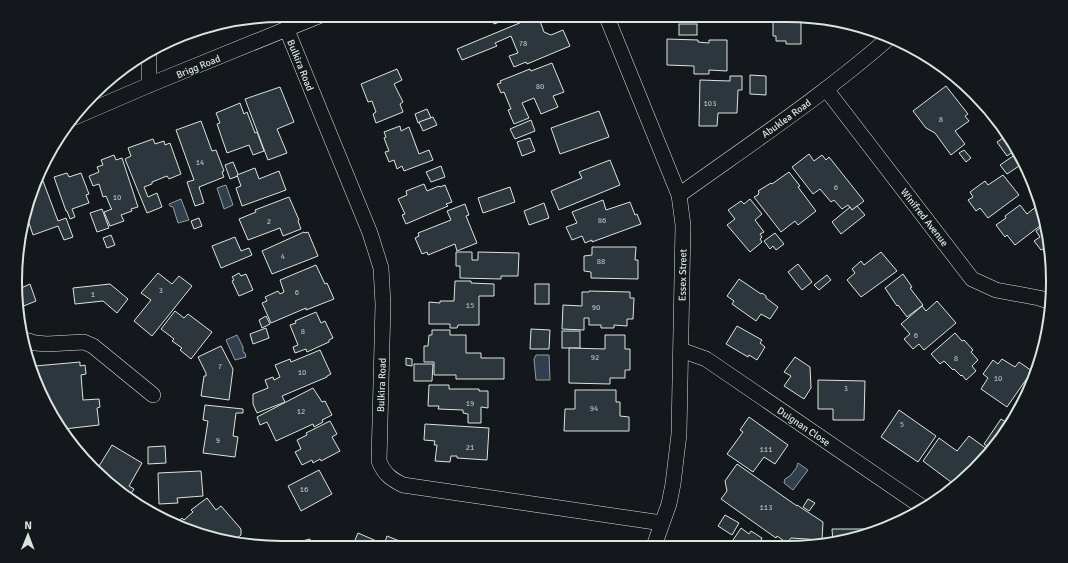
<svg xmlns="http://www.w3.org/2000/svg" width="1068" height="563" font-family="Signika,sans-serif">
<style>
.water{fill:#2f3f4d;stroke:#939e99}
.building{fill:#2c363c;stroke:#d8e6dc}
.lines{fill:none;stroke-linecap:round;stroke-linejoin:round}
.street-casing{stroke:#d8e6dc;stroke-width:16}
.street{stroke:#14181c;stroke-width:15}
.labels{text-anchor:middle;stroke-width:3;stroke-linejoin:round;paint-order:stroke}
.number-label{font-size:8px;fill:#adbab4}
.street-label{font-size:10px;fill:#d8e6dc;stroke:#14181c}
.rim{fill:none;stroke:#d8e6dc;stroke-width:2}
</style>
<rect width="100%" height="100%" fill="#14181c"/>
<g class="water">
<path d="M226,185L233,205L224,209L217,188Z"/>
<path d="M181,199L189,220L178,223L173,207L170,206L169,204Z"/>
<path d="M237,335L243,347V352L245,353L246,357L235,360L226,340Z"/>
<path d="M536,355H549L550,380H536L534,359Z"/>
<path d="M798,463L808,470L793,490L784,483L785,479L790,476L797,467V465Z"/>
</g>
<g class="building">
<path d="M445,15H455L446,19Z"/>
<path d="M488,15H524L511,20L508,19L494,24L492,19L490,20Z"/>
<rect x="660" y="15" width="28" height="4"/>
<path d="M689,15H709V22L689,21Z"/>
<path d="M773,16H809V19L801,18V44H786V41H776V36H773Z"/>
<path d="M534,17L536,22L540,21L544,32L551,35L563,30L570,46L527,64L526,62L514,67L509,56L518,53L511,36L495,43L497,46L462,60L457,49Z"/>
<rect x="679" y="24" width="18" height="11"/>
<path d="M667,39L698,40V42L709,43V40H727V71L709,70V74H694V66L667,65Z"/>
<path d="M552,63L564,92L553,96L558,107L541,114L534,98L522,103L529,118L514,124L508,110L511,109L504,92L501,93L497,84L501,83L500,81L530,69L531,71Z"/>
<path d="M397,69L402,80L394,84L403,102L400,104L403,112L376,123L373,114L376,112L372,101L368,102L361,84Z"/>
<path d="M750,75L766,76V95L750,94Z"/>
<path d="M730,76H742V90H738L737,113H718L717,126H699L700,80L730,81Z"/>
<path d="M946,86L968,114L965,116L969,121L955,131L965,144L951,155L935,133L926,128L913,111Z"/>
<path d="M280,87L294,122L277,129L287,153L268,160L245,99Z"/>
<path d="M240,103L244,114L247,112L255,133L257,132L264,151L253,155L249,145L227,153L217,124L220,123L216,113Z"/>
<path d="M427,109L431,118L418,123L415,114Z"/>
<path d="M599,111L609,137L560,154L551,128Z"/>
<path d="M433,117L437,125L423,131L419,122Z"/>
<path d="M531,120L535,131L515,139L510,129Z"/>
<path d="M201,121L212,151L216,150L224,171L222,172L224,177L199,187L204,203L195,206L187,182L194,180L176,130Z"/>
<path d="M400,126L401,131L409,127L419,154L429,150L433,160L404,171L402,166L397,169L394,160L389,162L385,152L389,151L384,138L386,137L384,132Z"/>
<path d="M1008,135L1017,149L1007,156L997,142Z"/>
<path d="M530,138L535,151L522,156L517,142Z"/>
<path d="M153,139L155,144L164,141L165,145L170,143L181,174L169,179L167,176L152,182V184L144,187L148,197L157,193L162,207L147,213L125,159L131,156L128,148Z"/>
<path d="M964,150L971,158L966,162L959,153Z"/>
<path d="M1019,152L1024,164L1020,167L1019,166L1007,174L1000,165Z"/>
<path d="M809,154L814,161L822,155L826,160L829,157L864,201L852,210L848,205L842,209L834,200L831,202L820,189L813,194L792,167Z"/>
<path d="M114,155L116,160L122,158L138,207L131,209L132,211L121,215L124,221L110,226L104,212L112,209L111,208L106,196L103,197L99,184L93,186L89,176L99,172L97,167L103,165L101,160Z"/>
<path d="M610,160L620,185L559,210L551,191L582,178L579,172Z"/>
<path d="M233,162L238,174V176L230,179L225,165Z"/>
<path d="M441,166L445,177L431,182L426,172Z"/>
<path d="M255,168L259,179L279,171L286,190L242,206L236,188L241,186L237,175Z"/>
<path d="M789,172L800,186L798,187L816,211L798,225L795,221L781,232L754,197L758,195L759,192L758,191L771,183L772,184Z"/>
<path d="M67,173L69,177L81,173L89,194L86,195L89,203L72,209L75,217L70,219L67,211H66L54,177Z"/>
<path d="M1003,175L1019,195L988,218L980,208L976,211L968,200L973,197L970,192L985,181L988,185Z"/>
<path d="M43,181L58,221L66,218L73,237L64,240L58,226L33,235L28,220L26,221L24,213L37,184Z"/>
<path d="M424,184L427,191L439,186L440,187L445,185L452,202L446,204L448,206L406,224L402,215L405,214L398,199L407,195L406,191Z"/>
<path d="M510,187L515,202L483,213L478,198Z"/>
<path d="M1035,188L1039,196L1045,222L1015,245L1007,235L1005,237L996,225L1006,218L1005,216L1020,205L1027,214L1038,205L1037,203L1039,202L1031,191Z"/>
<path d="M289,197L299,220L298,221L301,229L283,236L280,228L248,240L239,219L256,212L255,210Z"/>
<path d="M750,199L762,214L755,220L764,232L760,234L762,237L760,239L762,242L750,252L727,225L735,219L728,210L741,201L744,204Z"/>
<path d="M603,200L606,210L630,202L635,215L637,214L641,224L592,242V240L585,243L582,236L572,240L566,227L577,223L572,212Z"/>
<path d="M544,203L549,218L529,225L524,211Z"/>
<path d="M465,204L469,215L466,216L477,243L457,251L455,244L428,255L427,252L422,254L415,238L419,236L418,233L451,220L447,211Z"/>
<path d="M857,206L865,215L841,234L832,222L850,207L852,210Z"/>
<path d="M102,209L109,228L97,232L90,213Z"/>
<path d="M199,218L202,226L194,229L191,221Z"/>
<path d="M1045,224L1051,247V256L1050,257L1043,249L1041,250L1034,241L1040,237L1036,231Z"/>
<path d="M22,229L26,239L21,240Z"/>
<path d="M304,232L305,233L308,232L318,256L272,274L262,251Z"/>
<path d="M775,233L784,244L776,250L773,246L770,249L764,241Z"/>
<path d="M111,235L115,245L107,248L103,238Z"/>
<path d="M235,237L241,251L249,248L252,255L221,268L212,246Z"/>
<path d="M592,247H636L635,260H638V279L591,278V272L584,271V256L592,255Z"/>
<path d="M456,252H472V260H478V252L519,253L518,276H501V279L460,278V266H456Z"/>
<path d="M881,252L897,271L861,297L847,280L855,273L852,269L861,261L864,265Z"/>
<path d="M798,264L812,282L802,290L788,272Z"/>
<path d="M316,265L325,284L327,283L334,299L306,310V308L271,323L262,303L267,301L265,297L278,291L280,294L284,292L280,280Z"/>
<path d="M158,273L172,284L179,276L192,286L152,336L134,321L151,300L141,293Z"/>
<path d="M239,273L241,276L246,274L253,290L239,296L232,281L234,280L232,277Z"/>
<path d="M903,274L912,287L910,288L923,305L907,317L898,305L897,306L885,288Z"/>
<path d="M827,275L831,280L819,290L814,285Z"/>
<path d="M739,279L761,294L762,293L766,296V298L778,307L770,319L761,314L756,321L732,304L734,301L727,296Z"/>
<path d="M455,281H471V283L494,284V296H479V325H458L457,328H450V324H429V302L440,303V301H454Z"/>
<path d="M30,284L36,301L21,307L16,296L17,290Z"/>
<path d="M110,284L128,299L117,313L103,301L75,304L73,288Z"/>
<rect x="535" y="284" width="14" height="20"/>
<path d="M589,291L630,292V298H634L633,319H627V326L614,325V328H601V325H589V318H584V330L562,329L563,305L582,306V292H589Z"/>
<path d="M937,301L956,323L924,350L919,344L913,349L904,339L910,334L901,324L922,306L926,311Z"/>
<path d="M175,311L184,318L188,314L212,332L191,359L180,350L182,348L172,341L174,339L161,329Z"/>
<path d="M316,312L321,323L325,321L333,338L329,340V342L307,352L306,349L295,353L293,347L298,345L290,325L296,323L295,321Z"/>
<path d="M266,316L270,324L262,328L259,320Z"/>
<path d="M737,326L762,340L760,343L765,347L757,360L749,355L748,357L726,344Z"/>
<path d="M266,328L269,338L253,344L250,334Z"/>
<path d="M531,329L550,330L549,349H530Z"/>
<path d="M432,330H450V335H466V353H481V358H504V379H456V375H434V362H424V346H428L429,335H432Z"/>
<rect x="562" y="331" width="18" height="17"/>
<path d="M955,333L962,341L964,340L973,350L971,352L978,360L972,366L976,371L966,380L962,375L961,376L954,369L953,370L944,361L940,364L931,354Z"/>
<path d="M605,335H625V349H630V370H625V378H610V384L569,383V348L605,349Z"/>
<path d="M221,346L233,369L229,400L201,396L204,376H206V373L198,357Z"/>
<path d="M320,350L331,374L327,376V377L282,396L285,402L257,413L253,404V394L268,388L265,380L273,377L274,380L280,377L275,365L290,359L291,362Z"/>
<path d="M795,357L810,367L811,388L804,399L784,386L791,376L784,372Z"/>
<path d="M406,358L412,359V366L406,365Z"/>
<path d="M1002,359L1015,367L1019,362L1032,371L1007,407L981,389L988,378L983,374L993,360L998,364Z"/>
<path d="M80,362V366L85,365L86,374L81,375L83,400L99,399L100,407L97,408L99,425L64,429L35,384L33,374V368L35,366Z"/>
<path d="M414,364H433L432,381H414Z"/>
<path d="M818,380L865,381L864,420H833V409H818Z"/>
<path d="M429,385H449V389H479V391H488V408L481,407V423H468V414L463,413V410L438,409L439,406H428Z"/>
<path d="M1030,387L1025,400L1018,411L1015,410Z"/>
<path d="M313,388L322,402L325,401L332,415L322,420L323,422L314,427L313,424L276,441L267,422L260,425L257,417Z"/>
<path d="M575,390H616V402H620V416L629,417V431H564L565,409H575Z"/>
<path d="M205,405L243,409V413H236L233,436L238,437L235,457L203,453L208,421L203,420Z"/>
<path d="M899,410L936,436L918,462L881,437Z"/>
<path d="M749,417L788,445L775,464L764,457L753,472L727,454L743,432L740,430Z"/>
<path d="M1001,419L1009,424L995,446L992,444L990,448L984,444Z"/>
<path d="M330,421L337,434L332,437L340,451L321,461L320,459L313,463L312,460L302,465L295,452L301,449L297,440L307,435L306,433Z"/>
<path d="M425,424L489,428L487,460L457,458V456H451L450,462L435,461L437,445H434L435,441L424,440Z"/>
<path d="M969,436L987,449L978,465L955,485L923,461L939,438L957,451Z"/>
<path d="M112,445L142,463L129,486L134,489L128,498L119,493L96,471Z"/>
<path d="M165,446L166,463L148,464V447Z"/>
<path d="M737,464L797,506V505L823,522L822,540L791,538L787,543L777,536L776,538L721,499L727,491L725,481Z"/>
<path d="M319,470L332,494L301,511L288,486Z"/>
<path d="M201,471L203,496L177,498L178,503L159,504L158,473Z"/>
<path d="M207,498L216,510L221,506L241,529V535L232,542L212,539L174,525L182,518L184,520L193,512L191,510Z"/>
<path d="M808,499L815,503L809,511L803,507Z"/>
<path d="M725,515L739,523L732,535L718,526Z"/>
<path d="M741,528L749,534L751,531L762,538L761,540L770,546H731L734,542L733,540Z"/>
<path d="M832,529H864V534L833,543Z"/>
<path d="M358,533L381,543L379,547H352Z"/>
<path d="M387,536L407,544L406,547H383Z"/>
<path d="M310,539L312,547H279Z"/>
<path d="M425,544L433,547H423Z"/>
</g>
<g class="lines">
<g class="street-casing">
<g id="street">
<path d="M606,15L679,195L683,225L679,434L673,484L669,504L654,546"/>
<path d="M287,30L370,233L381,268L383,304L379,461C384,474 391,479 403,485L662,523"/>
<path d="M149,85V54"/>
<path d="M826,89L972,279L996,290L1039,298L1052,302"/>
<path d="M75,117L149,85L321,15"/>
<path d="M679,195C750,144 824,95 890,37"/>
<path d="M25,340L35,343L47,344L84,342L93,346L153,395"/>
<path d="M681,350L706,359L924,508"/>
</g>
</g>
<use href="#street" class="street"/>
</g>
<g class="labels">
<g class="number-label">
<text x="523" y="46">78</text>
<text x="540" y="89">80</text>
<text x="710" y="106">103</text>
<text x="941" y="122">8</text>
<text x="200" y="165">14</text>
<text x="836" y="190">6</text>
<text x="117" y="200">10</text>
<text x="602" y="223">86</text>
<text x="269" y="224">2</text>
<text x="283" y="259">4</text>
<text x="601" y="264">88</text>
<text x="161" y="293">3</text>
<text x="297" y="295">6</text>
<text x="93" y="297">1</text>
<text x="470" y="308">15</text>
<text x="596" y="310">90</text>
<text x="303" y="334">8</text>
<text x="916" y="338">6</text>
<text x="595" y="360">92</text>
<text x="956" y="361">8</text>
<text x="220" y="369">7</text>
<text x="302" y="375">10</text>
<text x="998" y="381">10</text>
<text x="846" y="391">3</text>
<text x="470" y="406">19</text>
<text x="594" y="411">94</text>
<text x="301" y="414">12</text>
<text x="902" y="427">5</text>
<text x="218" y="443">9</text>
<text x="470" y="450">21</text>
<text x="766" y="452">111</text>
<text x="304" y="492">16</text>
<text x="766" y="510">113</text>
</g>
<g class="street-label">
<text transform="translate(301 65) rotate(68)" y="4">Bulkira Road</text>
<text transform="translate(198 66) rotate(-22)" y="4">Brigg Road</text>
<text transform="translate(786 118) rotate(-36)" y="4">Abuklea Road</text>
<text transform="translate(925 217) rotate(52)" y="4">Winifred Avenue</text>
<text transform="translate(682 275) rotate(-89)" y="4">Essex Street</text>
<text transform="translate(381 385) rotate(-88)" y="4">Bulkira Road</text>
<text transform="translate(804 426) rotate(34)" y="4">Duignan Close</text>
</g>
</g>
<path d="M0 0H1068V563H0ZM281 22H787A259 259 0 0 1 1046 281V282A259 259 0 0 1 787 541H281A259 259 0 0 1 22 282V281A259 259 0 0 1 281 22Z" fill="#14181c" fill-rule="evenodd"/>
<path class="rim" d="M281 22H787A259 259 0 0 1 1046 281V282A259 259 0 0 1 787 541H281A259 259 0 0 1 22 282V281A259 259 0 0 1 281 22Z"/>
<g transform="translate(28 535) rotate(1)" stroke="#14181c" stroke-width="3" paint-order="stroke">
<path d="M0-3L7 15L0 10L-7 15Z" fill="#d8e6dc"/>
<text y="-6" font-size="11" font-weight="bold" text-anchor="middle" fill="#d8e6dc">N</text>
</g>
</svg>
